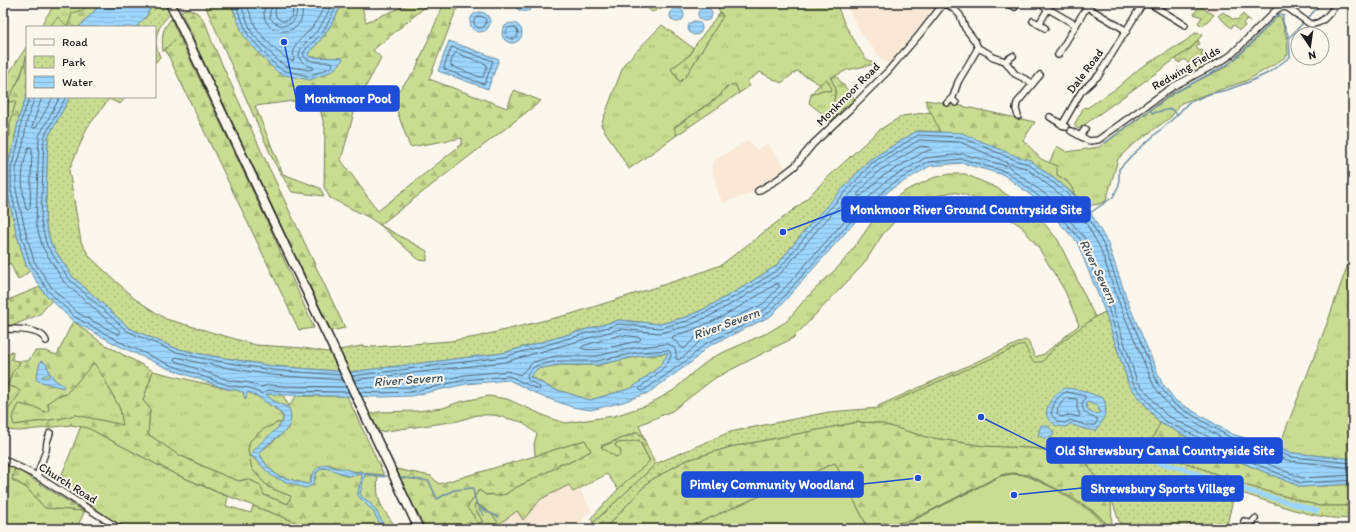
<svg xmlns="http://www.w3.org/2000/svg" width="1356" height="532" font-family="Itim,sans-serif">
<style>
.built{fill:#f9e8d6}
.grass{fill:url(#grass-tufts);stroke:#737c56}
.forest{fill:url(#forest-firs);stroke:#737c56;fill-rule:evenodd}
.cemetery{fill:url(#cemetery-stones);stroke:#737c56}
.park{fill:url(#park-dots);stroke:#737c56}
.garden{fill:url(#garden-furrows);stroke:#737c56}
.pitch{fill:#cadc91;stroke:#737c56}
.water{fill:url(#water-rules);stroke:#698ca3;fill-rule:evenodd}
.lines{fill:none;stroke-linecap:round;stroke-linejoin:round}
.shore{stroke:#506676;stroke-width:1}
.stream{stroke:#698ca3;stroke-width:1.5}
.canal{stroke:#9dd6fd;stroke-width:5}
.minor-casing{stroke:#1c1c1c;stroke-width:8}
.highway-casing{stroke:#1c1c1c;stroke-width:11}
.minor{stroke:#fbf7ec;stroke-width:5.5}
.highway{stroke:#fbf7ec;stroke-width:8}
.labels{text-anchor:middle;stroke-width:4;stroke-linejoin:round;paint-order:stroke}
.street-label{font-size:12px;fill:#1c1c1c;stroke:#fbf7ec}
.water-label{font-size:13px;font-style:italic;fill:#435460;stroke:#fbf7ec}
.leader{fill:none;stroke:#1d4ed8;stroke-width:1.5}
.callout-dot{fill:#1d4ed8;stroke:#fbf7ec;stroke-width:1.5}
.callout{fill:#1d4ed8;stroke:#1d4ed8;stroke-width:1.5}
.callout-label{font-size:13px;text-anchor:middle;font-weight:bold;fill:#fff}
</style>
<defs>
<pattern id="grass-tufts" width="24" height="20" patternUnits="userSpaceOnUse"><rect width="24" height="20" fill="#cadc91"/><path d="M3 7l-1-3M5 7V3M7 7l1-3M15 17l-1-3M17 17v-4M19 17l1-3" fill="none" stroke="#adbc7c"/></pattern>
<pattern id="forest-firs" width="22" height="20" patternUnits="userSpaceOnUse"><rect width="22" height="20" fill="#cadc91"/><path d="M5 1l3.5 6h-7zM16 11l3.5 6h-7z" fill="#adbc7c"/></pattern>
<pattern id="cemetery-stones" width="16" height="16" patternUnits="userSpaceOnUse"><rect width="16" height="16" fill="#cadc91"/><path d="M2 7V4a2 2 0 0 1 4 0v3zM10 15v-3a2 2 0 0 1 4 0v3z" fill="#adbc7c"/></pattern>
<pattern id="park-dots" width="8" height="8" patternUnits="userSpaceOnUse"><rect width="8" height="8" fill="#cadc91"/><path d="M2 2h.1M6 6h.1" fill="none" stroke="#adbc7c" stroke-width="1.8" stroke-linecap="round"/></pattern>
<pattern id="garden-furrows" width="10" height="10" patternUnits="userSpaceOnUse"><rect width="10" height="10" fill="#cadc91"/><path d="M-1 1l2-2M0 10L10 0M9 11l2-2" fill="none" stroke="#adbc7c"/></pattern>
<pattern id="water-rules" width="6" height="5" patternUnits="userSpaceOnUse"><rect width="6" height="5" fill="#9dd6fd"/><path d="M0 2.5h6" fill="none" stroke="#87b7d8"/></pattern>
</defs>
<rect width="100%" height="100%" fill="#fbf7ec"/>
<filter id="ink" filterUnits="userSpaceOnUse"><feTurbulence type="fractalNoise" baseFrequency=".025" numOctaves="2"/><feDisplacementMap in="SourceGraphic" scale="8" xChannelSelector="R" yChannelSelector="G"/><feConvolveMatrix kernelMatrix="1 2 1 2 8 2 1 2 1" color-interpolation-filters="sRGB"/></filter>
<g filter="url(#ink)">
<g class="built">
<path d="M845,3H939L889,64L882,60L861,33Z"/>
<path d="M1195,3H1224L1214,15Z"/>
<path d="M748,140L757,150L767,143L787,170L758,191L722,203L715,183L712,166L715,160Z"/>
<path d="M569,485L573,492L580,489L592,512L587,514L576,529H493L517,511L524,519L541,499Z"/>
</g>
<g class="grass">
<path d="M53,3H88L83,10L72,13L70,20L67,27L58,18L49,27H40L52,8Z"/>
<path d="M722,3H836L845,25L865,58L875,64L847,70L831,78L836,89L834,101L843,109L831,121L809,103L811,95L822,90L830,91L832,89L824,81L821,85L797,71L781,83L760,72L747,81L750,86L739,93L735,84L724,89L720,96L674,127L677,135L629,169L601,125L624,64L662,25L693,48L691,54L671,69L680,82L686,76L723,16L720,12L717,5Z"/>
<path d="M1278,16L1281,17L1287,40L1288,55L1275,64L1246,81L1181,103L1171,117L1130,147L1118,159L1106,201L1099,204L1087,206L1074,194L1073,190L1067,181L1057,175L1049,163L1057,146L1067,152L1099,147L1172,93L1226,67Z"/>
<path d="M171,19L179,36L163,52C162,36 161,31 171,19Z"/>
<path d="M1195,33L1203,34L1192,47L1084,125L1078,129L1074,125L1084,107L1087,108L1117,88L1140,68L1187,40Z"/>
<path d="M27,46C27,67 16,84 8,102L16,101L10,124V136L3,139V82Z"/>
<path d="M950,174H965L997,188L1038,216L1058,240L1095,317L1105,312L1129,385L1160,423L879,408L878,406L1025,340L1028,341L1035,357L1044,354L1079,325L1065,291L1038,247L1021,226L986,203L963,194L952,192L936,196L904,212L883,234L863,265L793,338L715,378L672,411L639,425L645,441L637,432L601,446L616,457L615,446L616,443L628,442L639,440L650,462L618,489L607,474L573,492L569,485L541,499L523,520L517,511L499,524C494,516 484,506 475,504L483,522L477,523L473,515L466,508L479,490L486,495L506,494L513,489L557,467L560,463H568L591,451L585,440L535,456L534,444L537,434L522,422L494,415H477L458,421L379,432L370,414L378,412L417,411L443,408L459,402L489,396L507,399L552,419L566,423L614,416L648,405L674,390L691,374L713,357L769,332L787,321L806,298L841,264L856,245L876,216L886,204L905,191L933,178Z"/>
<path d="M1353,250V459L1293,453L1279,449L1285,431L1326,326Z"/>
<path d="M94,362L104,378L120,409L123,425L76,415L59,419L14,425L12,418L19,404L37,408L45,412L48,403L57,396L66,394Z"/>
<path d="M153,371L227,389L236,390L243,392L246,398L247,392C258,395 277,408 283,417L282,423H277L250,441L248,450L252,469L268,487L291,496L288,504L264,495L260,485L248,479L239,481L225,476L177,454L148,434L150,409L143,400Z"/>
<path d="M266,394L283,395L289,406L296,396H347L384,475L364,473L362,471C354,473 336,468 329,464L311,475L310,483L307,484L278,476L267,466L259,453L288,429L289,408L272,400Z"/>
<path d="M81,426L88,428L173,473L228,497L226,506L251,513L253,506L296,522L309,529H129L110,519L59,482Z"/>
<path d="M3,461L15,468L12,480L27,488L45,508L85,511L76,529H3Z"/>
<path d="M1014,473C1043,478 1071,494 1094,512C1100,517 1106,523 1112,529H1110L1100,520L1030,477L1013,474L1001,476L896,529L1001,475Z"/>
</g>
<g class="forest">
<path d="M88,3H102L79,27H49L58,17L67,26L70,20L72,13L83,10Z"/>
<path d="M204,3H231C236,24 258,49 271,66L342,58L310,57L308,55L309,52C324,38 334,22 342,3H361L366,22L412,3H430L373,50L381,58L356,105L341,160L378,211L462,144V138L410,147L398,114L394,96L415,71L444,3H459L429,79L507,108L514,90L541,101L380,225L427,251V261L419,260L380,225L370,218L330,198L324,187L325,128L317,98L255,106L283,174L320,188L324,196L292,192L274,162Z"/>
<path d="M642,3H667L666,5L652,12Z"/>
<path d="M186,9C204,11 207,27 212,42L263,155L345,328L331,331L199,52L181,11Z"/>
<path d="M720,12L723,16L686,76L680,82L671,69L691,54L693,48Z"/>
<path d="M179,36L266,219L314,328L299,330L165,49Z"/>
<path d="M27,55V94L19,117L14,143L7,168V191L17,235L26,265L30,271L18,280L10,263L6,265L3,254L5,168L3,166C4,159 8,148 3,142V137L10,136V124L16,101L7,102L21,76Z"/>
<path d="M836,76L855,99L843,109L834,101L836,89L831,78Z"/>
<path d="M827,79L832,89L830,91L822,90L811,95C813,90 823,81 827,79Z"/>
<path d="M735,84L739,93L677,135L674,128L720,96L724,89Z"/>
<path d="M925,100L952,104L1035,122L1023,140L1041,159L1057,166V175C1065,180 1072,184 1074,194L1030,160L917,131L930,112Z"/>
<path d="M73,321L102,343L153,371L143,400L150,409L148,434L177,454L198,464L225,476L239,481L248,479L260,485L264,495L288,504L291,496L268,487L252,469L248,450L250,441L262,430L277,423H282L251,456L274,477L305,488L315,480L317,472L323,468L330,469L348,476L363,474L378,476C375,503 383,508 397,529H309L296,522L225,495L173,473L88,428L71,425L20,431L3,430V417L7,413L16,388L8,386L12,372L18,366L20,361H28L35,351H45L57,355ZM94,363L104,378L120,409L123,425L76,415L59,419L14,425L12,418L19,404L37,408L45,412L49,410L48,403L57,396L66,394Z"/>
<path d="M669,353L660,366L632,388L590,400L551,388L530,376L537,369L558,365H597L640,356Z"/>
<path d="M858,422L880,423L927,437L985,446L1030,448L1079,453L1111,498L1112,529L1095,512L1059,490L1029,475L1014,473L1001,475L908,522L867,526L835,463L685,529H605L648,482L684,461L730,447Z"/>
<path d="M1160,423L1226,456L1301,487L1353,484V506H1319L1248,486L1184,462L1146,450Z"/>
<path d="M638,432L645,441L655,464L652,468L593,523L591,518L624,483L650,461L639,440L628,442L616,443L615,446L620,449L621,454L616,457L601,447Z"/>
<path d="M585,440L591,451L568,463H560L557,467L513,489L506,494L496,496L492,494L486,495L479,490L467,508L473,515L477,523L483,522L474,507L475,504C484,506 494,516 499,524L493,529H476L470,522L466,523L463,529H424L396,469L431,476L439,484L535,456Z"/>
<path d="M15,468L83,511L45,508L27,488L12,479Z"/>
</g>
<path class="cemetery" d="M40,287L45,294L52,300L40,314L17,324L3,326V316L6,315L3,308V302Z"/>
<g class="park">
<path d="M153,3H185C172,12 158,22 156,39C155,44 158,52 160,57L155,63V27H136L146,17Z"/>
<path d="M70,97H126L120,104L109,99L87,128L69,170L81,242L90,257L135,299L166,319L256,345L304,348L327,352L362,346L373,347L450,341L476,337L571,314L691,276L721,265L801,204L825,180L879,130L902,116L931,112L940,132L917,131L811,223L776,266L738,290L706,308L686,317L660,324L619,320L503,353L350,372L272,366L201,354L175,348L129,328L72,276L51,244L45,222L48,137Z"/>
<path d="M1105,312L1129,385L1160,423L1147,450L1184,462L1248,486L1319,506H1353V518C1318,522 1269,501 1235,491L1226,529H1201L1188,524L1186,529H1123L1121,527L1111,498L1079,453L1030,448L985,446L927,437L880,423L858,422L730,447L684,461L648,482L605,529H596L593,523L652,468L655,464L730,432L829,412L879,408L1024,344L1033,362H1042L1056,346L1095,317Z"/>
</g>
<g class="garden">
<path d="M1199,6L1214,15L1202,26L1198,23L1202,17L1194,14Z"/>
<path d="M1223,12L1234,20L1235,19L1237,20L1243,14L1251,22L1247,19L1243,23L1245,26L1239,30L1234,25L1231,28L1218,16Z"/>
<path d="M1198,40L1200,44L1196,46L1199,51L1202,50L1203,52L1201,53L1203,58L1206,56L1207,58L1205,60L1207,66L1188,75L1193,70L1185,59L1179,63L1176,59L1192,47Z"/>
<path d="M11,351L13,352L12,360L20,361L18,366L12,372L8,386L16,388L21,392L3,417V354H10Z"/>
</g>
<path class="pitch" d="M835,463L867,526L912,521L1001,476L1013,474L1023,475L1030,477L1055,489L1092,512L1110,529H685Z"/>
<g class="water">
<path d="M102,3H153L146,17L136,27H79Z"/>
<path d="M231,3H342C334,22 324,38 309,52L308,55L310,57L343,58L341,63L332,71L310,80L280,74L271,66L244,37Z"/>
<path d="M514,3H534L530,10C523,13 516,11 514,3Z"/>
<circle cx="705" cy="14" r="7"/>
<circle cx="677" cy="15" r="7"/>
<circle cx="480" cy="22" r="10"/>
<circle cx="695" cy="28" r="7"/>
<circle cx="512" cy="33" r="10"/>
<path d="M449,41L499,59L488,89L438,71Z"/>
<path d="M27,94V97H70L48,137L45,222L51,244L72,276L129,328L175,348L201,354L272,366L350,372L503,353L619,320L660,324L686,317L706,308L738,290L776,266L811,223L869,160L917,131L962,133L1016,156L1030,160L1066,188L1087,206L1108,244L1129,305L1162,383L1176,401L1232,434L1293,453L1353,459V484L1301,487L1226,456L1160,423L1129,385L1105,312L1077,242L1042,204L1004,175L962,163L930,166L891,189L854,223L771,316L707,347L693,361L648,393L623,402L591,410L572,407L541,396L509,380L466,384L411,396L382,397L283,395L266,394L272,400L289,408C298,433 271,437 259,453L267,466L278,476L307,484L310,483C312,472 315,468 326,464L336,468H342L355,472L362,471L364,473L387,476L383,477L365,474L360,494C362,498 366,499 370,503C377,510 381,520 386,529H383L372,510L358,496C357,489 362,482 362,474L348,476L330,469L323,468C322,468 317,472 317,472C312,480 318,485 305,488C296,485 279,480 272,476C264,470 260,461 251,456C255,442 287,427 283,416C281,411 276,409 272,406C263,401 257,395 248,392L245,399L243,392L236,390L227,389L167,368L119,346L73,321L45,294L26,265L17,235L7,191V168L14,143L19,117ZM668,353L660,366L632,388L590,400L551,388L530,377L537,369L558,365H597L640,356Z"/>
<path d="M43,361L46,364L50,373L45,376L44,375L42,377L46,378L51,374L55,380L64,386L63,388L38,381L36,379L40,362Z"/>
<path d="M1066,388L1081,390L1103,398C1109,409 1104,420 1096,431L1084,429L1070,424L1066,427L1056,426C1053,423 1049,420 1047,416C1044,406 1057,390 1066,388ZM1087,402L1098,406L1100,413C1092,415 1087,412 1086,403Z"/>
<path d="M1041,425L1048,426L1054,433L1052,437L1046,439L1038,435Z"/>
</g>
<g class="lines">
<g class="shore">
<path d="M235,3L248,35L273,63L282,70L309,76L330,68L333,65L332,62C325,62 295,63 306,49C311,43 317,39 322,33C328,24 333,13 338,3"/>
<path d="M240,3L252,33L277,60L285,66L309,70L313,69V67C311,66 307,66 305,64C289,54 310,39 317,31C323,23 328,13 332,3"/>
<path d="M246,3C249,10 254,24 257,29C263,38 283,59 292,61L294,60C291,41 304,39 313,26C318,19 322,11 326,3"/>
<path d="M266,3C252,38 312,43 301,3"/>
<path d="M274,3L270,11V18C281,33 303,24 295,3"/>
<circle cx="284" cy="12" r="9"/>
<circle cx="480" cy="22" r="6"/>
<circle cx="512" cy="33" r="6"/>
<path d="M452,47L493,61L485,83L483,84L444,69V67Z"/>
<path d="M456,53L486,64L487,66L483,77H480L451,66C450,63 453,54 456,53Z"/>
<path d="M30,97L22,118L18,144L11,168V191L21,234L30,263L48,291L75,317L120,342L168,364L227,385L249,388L262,394L268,390L283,391L349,392"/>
<path d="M35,97L27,120L23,145L16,169V190L26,233L34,261L52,288L78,313L119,335L120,333V331L64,282L43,248L36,224L39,136L60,97"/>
<path d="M42,97L32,127L34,128H36L53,97"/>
<path d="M66,97L44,137L41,222L47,246L69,279L127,331L173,351L200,358L271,370L341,375"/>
<path d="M921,146L930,147L932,149L922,153L883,176L861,196H858V193L879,171Z"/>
<path d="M29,147H31L32,149L30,208L28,210L26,209C21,187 20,169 29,147Z"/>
<path d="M776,284H779V287L763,304L699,334L684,349L682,348L678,343L672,339L673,336C711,326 743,305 776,284Z"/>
<path d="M621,335L639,337L641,339L639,341C626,343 592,354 581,348L583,346Z"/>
<path d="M352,376L504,357L619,324L660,328L687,321L708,311L740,294L779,269L814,226L872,163L918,135L961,137L1015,160L1028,164L1064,191L1084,209L1104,246L1126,307L1158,384L1174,404L1231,438L1292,457L1353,463"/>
<path d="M343,380L271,375L200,363L176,357L174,359L175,361L228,380L250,383L261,387L268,385L284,386L346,387"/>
<path d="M354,380L505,362L620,329L660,333L688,326L710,316L742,298L781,273L818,229L875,167L919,140L960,142L1008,163L1006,166L963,154L925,158L885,182L848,217L766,309L702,339L687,354L679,360L676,359C677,351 675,345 666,344L639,347L596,356H556L533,362L520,375L508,371L465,375L410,387L382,388L357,387"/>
<path d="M360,392L382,393L410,392L465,380L509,376L539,390L540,389V387L528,380L527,377L528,373L535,366L558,361H597L640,352L669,350C679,362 645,381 639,389L641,391L646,389L690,358L705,344L769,313L851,221L889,186L928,162L963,159L1007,172L1045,201L1080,239L1109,311L1133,383L1163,420L1228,452L1301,483L1353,480"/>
<path d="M1067,392L1085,396V398L1082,403C1082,413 1089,417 1098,419L1095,425H1085L1070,420L1065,423L1058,422L1051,414C1053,405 1057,394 1067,392Z"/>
<path d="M1066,398L1077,399V408L1080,415L1079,417L1069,415L1061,417L1057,414L1058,408Z"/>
<path d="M1353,468L1291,461L1230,443L1170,407L1154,386L1121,308L1100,248L1080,212L1061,195L1026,168L1011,164L1009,165V167L1049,197L1084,237L1113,309L1137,381L1166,415L1230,448L1302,478L1353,475"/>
</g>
<g class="stream">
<path d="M1309,17L1321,3"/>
<path d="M1151,111L1153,113L1171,109L1177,114"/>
<path d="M1105,143L1174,93L1225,66L1235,59L1252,43L1279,14L1283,15V22L1289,38"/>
<path d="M1090,213L1113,197L1119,185V169L1131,156L1175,117L1188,103L1209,94L1227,90L1249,82L1268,73L1290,57L1289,38L1302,24"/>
<path d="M398,477L429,481L437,499L454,490L473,488C476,511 480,508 499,517"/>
<path d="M479,509L484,515"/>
</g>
<g class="canal">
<path d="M1085,450L1129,456L1181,468L1219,481"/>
<path d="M1223,483L1245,489"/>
<path d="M1249,491L1317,511"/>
</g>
<g class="minor-casing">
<g id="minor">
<path d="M946,3L955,10L960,15L965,28L975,41L978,48L988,53L993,57L1005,61L1015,74L1033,83"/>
<path d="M1006,3L1015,7"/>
<path d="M1038,3L1076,25"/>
<path d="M1149,3L1185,25"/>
<path d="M1087,7L1127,31"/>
<path d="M1033,21L1045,28"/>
<path d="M1039,24L1048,9"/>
<path d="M1058,55L1089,3"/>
<path d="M1005,61L1013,56"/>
<path d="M952,99L956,103"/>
<path d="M947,103L953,97L958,82L978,48"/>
<path d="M1018,116L1016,109L1017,103L1040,75"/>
<path d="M1050,117L1066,127"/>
<path d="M1062,125L1081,92L1099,75L1143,3"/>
<path d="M1071,131L1089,141L1098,140L1172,87L1222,61L1231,55L1276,10C1280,7 1283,6 1288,8L1310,24C1323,25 1330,12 1338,3"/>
<path d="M1080,136L1085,129"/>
<path d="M758,191L777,180L795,166L813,144L849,110L888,71L919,35L944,3"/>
<path d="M3,329C14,329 42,328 46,341"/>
<path d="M3,459L37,476L120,529"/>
<path d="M37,476L46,450L47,442L50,433"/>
<path d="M1244,521L1251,524L1250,529"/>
<path d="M1251,524L1255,519"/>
<path d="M1313,529L1318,527L1319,529"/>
</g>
</g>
<g class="highway-casing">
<path id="highway" d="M170,3L419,529"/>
</g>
<use href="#minor" class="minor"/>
<use href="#highway" class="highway"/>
</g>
</g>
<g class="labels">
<g class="street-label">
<text transform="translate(1186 68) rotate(-30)" y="4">Redwing Fields</text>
<text transform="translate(1085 71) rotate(-53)" y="4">Dale Road</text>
<text transform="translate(848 94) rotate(-45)" y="4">Monkmoor Road</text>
<text transform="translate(68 483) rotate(32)" y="4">Church Road</text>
</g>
<g class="water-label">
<text transform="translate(1099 271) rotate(64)" y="5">River Severn</text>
<text transform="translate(726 323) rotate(-20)" y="5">River Severn</text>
<text transform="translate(408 379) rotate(-4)" y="5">River Severn</text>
</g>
</g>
<path class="leader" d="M284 42L296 98M783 232L842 210M981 417L1047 450M918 478L863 484M1014 495L1082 488"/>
<g class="callout-dot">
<circle cx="284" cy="42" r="4"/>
<circle cx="783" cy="232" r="4"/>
<circle cx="981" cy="417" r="4"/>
<circle cx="918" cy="478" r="4"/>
<circle cx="1014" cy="495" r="4"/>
</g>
<g class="callout">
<rect x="296" y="86" width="103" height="25" rx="4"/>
<rect x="842" y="197" width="248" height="25" rx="4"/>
<rect x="1047" y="438" width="235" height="25" rx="4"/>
<rect x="682" y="472" width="181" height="25" rx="4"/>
<rect x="1082" y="476" width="161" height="25" rx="4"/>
</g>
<g class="callout-label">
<text x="348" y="103">Monkmoor Pool</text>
<text x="966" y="214">Monkmoor River Ground Countryside Site</text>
<text x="1165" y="455">Old Shrewsbury Canal Countryside Site</text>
<text x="772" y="489">Pimley Community Woodland</text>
<text x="1163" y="493">Shrewsbury Sports Village</text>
</g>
<rect width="1356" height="532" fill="none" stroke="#fbf7ec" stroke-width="16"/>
<rect x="8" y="8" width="1340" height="516" fill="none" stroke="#1c1c1c" stroke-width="1.5" filter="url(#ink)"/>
<rect x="26" y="26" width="130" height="72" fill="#fbf7ec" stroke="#a29f99"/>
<rect x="34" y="39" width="20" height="6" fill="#fbf7ec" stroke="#a29f99"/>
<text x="62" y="46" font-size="12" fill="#1c1c1c">Road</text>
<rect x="34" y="56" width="20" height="12" fill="url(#park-dots)" stroke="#a29f99"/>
<text x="62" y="66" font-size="12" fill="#1c1c1c">Park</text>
<rect x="34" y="76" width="20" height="12" fill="url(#water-rules)" stroke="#a29f99"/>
<text x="62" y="86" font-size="12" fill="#1c1c1c">Water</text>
<g transform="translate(1310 46) rotate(167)"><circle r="19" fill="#fbf7ec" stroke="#a29f99"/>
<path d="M0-3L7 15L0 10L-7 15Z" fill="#1c1c1c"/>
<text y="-6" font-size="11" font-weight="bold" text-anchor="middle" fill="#1c1c1c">N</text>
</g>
</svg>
